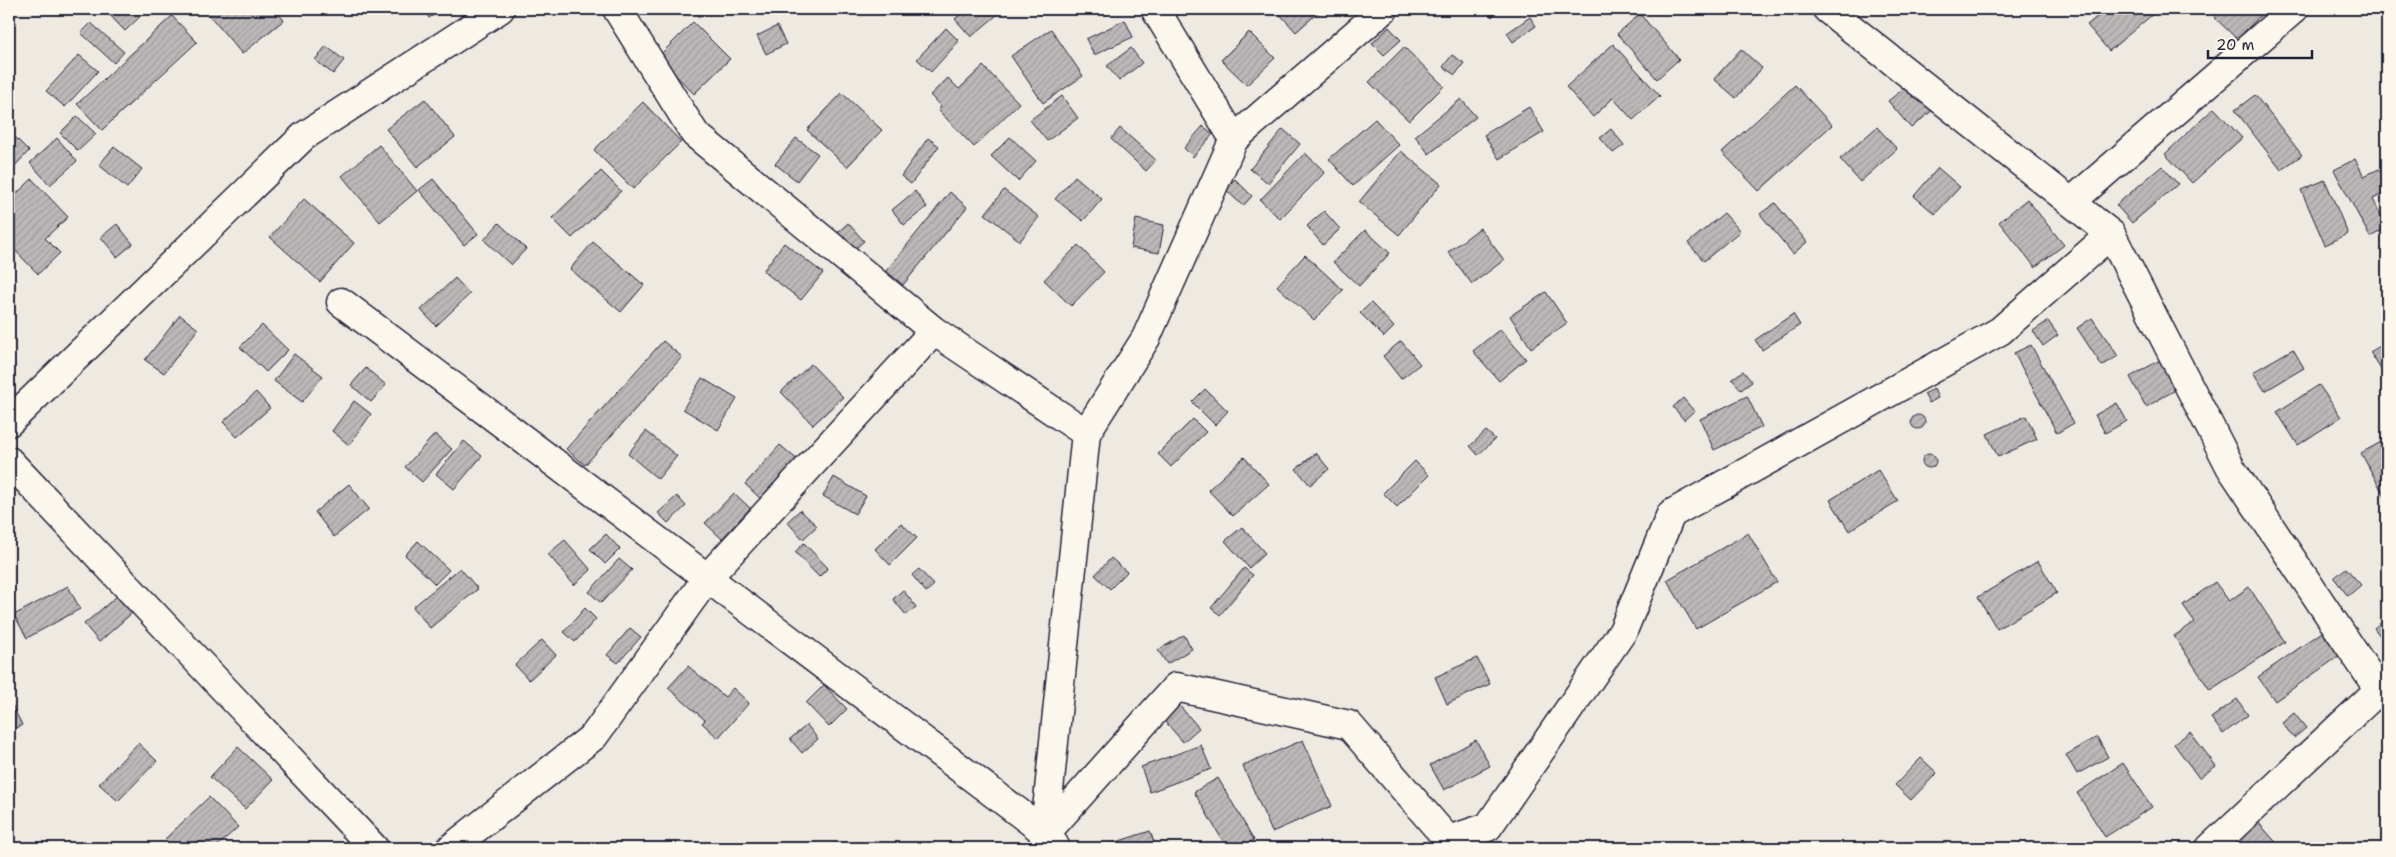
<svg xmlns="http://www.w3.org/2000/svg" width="2396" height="857" font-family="'Shantell Sans',sans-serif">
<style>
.building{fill:url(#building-hatch);stroke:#22223b}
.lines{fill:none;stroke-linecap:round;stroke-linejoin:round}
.street-casing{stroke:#22223b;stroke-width:31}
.street{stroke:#fbf7ec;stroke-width:28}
</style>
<defs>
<pattern id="building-hatch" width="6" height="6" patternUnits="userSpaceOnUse" patternTransform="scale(1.25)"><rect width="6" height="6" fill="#bcb8b8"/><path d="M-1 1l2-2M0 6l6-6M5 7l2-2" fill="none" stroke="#a19e9f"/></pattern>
</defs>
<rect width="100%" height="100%" fill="#eeeae2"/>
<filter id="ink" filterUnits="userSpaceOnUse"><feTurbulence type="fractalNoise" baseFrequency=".02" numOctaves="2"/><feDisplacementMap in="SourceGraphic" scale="10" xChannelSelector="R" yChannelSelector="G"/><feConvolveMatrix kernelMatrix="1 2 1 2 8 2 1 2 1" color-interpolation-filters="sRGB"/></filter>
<g filter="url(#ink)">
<g class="building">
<path d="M104,9H148L125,31Z"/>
<path d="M204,9H274L284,20L242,54Z"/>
<path d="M423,9H443L429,18Z"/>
<path d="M691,9H710L700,18Z"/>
<path d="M966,9H1004L971,37L955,19Z"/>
<path d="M1275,9H1320L1321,10L1296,32Z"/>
<path d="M1484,9H1500L1492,17Z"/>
<path d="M2106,9H2159L2109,51L2087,25Z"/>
<path d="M2222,9H2267L2237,39L2214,17Z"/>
<path d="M1640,14L1679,59L1657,79L1617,34Z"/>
<path d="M172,16L197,42L102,130L77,104Z"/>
<path d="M1530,17L1536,26L1513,42L1507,33Z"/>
<path d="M1125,20L1133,37L1094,55L1086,39Z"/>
<path d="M693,22L730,59L694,94L658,57Z"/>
<path d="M91,23L124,52L114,63L81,33Z"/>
<path d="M777,26L786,44L766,54L757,36Z"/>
<path d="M1389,27L1401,40L1384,55L1372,43Z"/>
<path d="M946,28L959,41L931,72L917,59Z"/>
<path d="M1051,29L1083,76L1043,103L1011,56Z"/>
<path d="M1249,32L1275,58L1247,85L1221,60Z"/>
<path d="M1613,44L1660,96L1633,120L1613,98L1593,117L1566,87Z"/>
<path d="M326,46L344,60L333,74L315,60Z"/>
<path d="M1404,47L1444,86L1409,121L1369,82Z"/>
<path d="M1131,48L1142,63L1119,81L1107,66Z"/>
<path d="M1741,49L1762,68L1736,98L1714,79Z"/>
<path d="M79,55L98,71L65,107L46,91Z"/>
<path d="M1452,55L1464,63L1455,75L1443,67Z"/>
<path d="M983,66L1019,103L974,147L938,110L941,107L930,95L948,78L959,89Z"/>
<path d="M1912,82L1934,109L1911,128L1888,101Z"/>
<path d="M1795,85L1832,125L1759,191L1722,152Z"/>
<path d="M842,93L882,130L847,167L807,130Z"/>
<path d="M2255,95L2302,155L2281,170L2235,110Z"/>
<path d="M1062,96L1078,118L1047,141L1030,120Z"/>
<path d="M425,99L455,137L417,167L386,129Z"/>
<path d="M1461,99L1476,117L1429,154L1415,136Z"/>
<path d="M643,102L681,142L633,189L594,150Z"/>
<path d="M1529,107L1544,132L1499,159L1484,135Z"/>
<path d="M2214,108L2242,138L2192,183L2165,154Z"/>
<path d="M77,116L96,134L78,151L60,133Z"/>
<path d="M1375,119L1399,145L1353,186L1329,159Z"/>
<path d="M1203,126L1213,134L1193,157L1184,148Z"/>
<path d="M1877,127L1897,149L1860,182L1840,159Z"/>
<path d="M1120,128L1156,160L1146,171L1111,139Z"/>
<path d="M1283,129L1300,144L1268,183L1250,169Z"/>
<path d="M1611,129L1624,145L1613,153L1600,138Z"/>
<path d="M9,131L29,151L9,172Z"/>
<path d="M1010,137L1036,161L1018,181L991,156Z"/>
<path d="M57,138L77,161L50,185L30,163Z"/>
<path d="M796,138L818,154L797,181L775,164Z"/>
<path d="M928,138L939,146L911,184L901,176Z"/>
<path d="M379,145L417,191L380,222L342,176Z"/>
<path d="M114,147L142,169L127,188L99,165Z"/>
<path d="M1401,151L1441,184L1399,235L1359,202Z"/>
<path d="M1305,153L1325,172L1280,219L1260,200Z"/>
<path d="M2355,159L2364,176L2379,169L2387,185V192L2373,199L2387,228L2370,237L2334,170Z"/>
<path d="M2162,166L2178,184L2132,223L2116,205Z"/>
<path d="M1938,168L1960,187L1935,214L1914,196Z"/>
<path d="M601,171L621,191L572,238L552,218Z"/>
<path d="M1075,176L1102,199L1083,221L1055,199Z"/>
<path d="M32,179L68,217L45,238L60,253L38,274L9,244V201Z"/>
<path d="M433,179L478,234L464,245L419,190Z"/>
<path d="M1235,179L1252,196L1243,206L1225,189Z"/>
<path d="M2325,180L2348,234L2325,245L2301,190Z"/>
<path d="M1004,190L1039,217L1020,241L985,214Z"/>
<path d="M915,191L927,207L904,225L892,210Z"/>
<path d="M950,192L967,207L903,285L886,271Z"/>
<path d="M304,199L354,243L320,282L270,237Z"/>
<path d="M2027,199L2064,245L2035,267L1999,222Z"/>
<path d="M1775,203L1807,242L1793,254L1760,214Z"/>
<path d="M1324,211L1340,229L1323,245L1307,226Z"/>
<path d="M1724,213L1740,231L1704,261L1688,243Z"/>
<path d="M1136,219L1164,225L1159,253L1131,248Z"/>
<path d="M499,223L526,249L511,265L484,240Z"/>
<path d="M848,223L864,241L854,250L837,233Z"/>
<path d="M117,224L133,244L117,257L101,237Z"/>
<path d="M1480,228L1504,260L1472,284L1448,252Z"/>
<path d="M1365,230L1390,253L1359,286L1333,262Z"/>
<path d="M593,242L644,285L621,312L570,269Z"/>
<path d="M784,243L823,273L801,300L763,271Z"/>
<path d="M1078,245L1104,272L1071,306L1044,280Z"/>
<path d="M1305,255L1343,290L1314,320L1277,286Z"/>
<path d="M455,278L470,294L436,326L421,310Z"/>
<path d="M1546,292L1567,323L1531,348L1510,316Z"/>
<path d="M1371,303L1394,327L1384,337L1360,313Z"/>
<path d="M1793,314L1800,325L1762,350L1755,340Z"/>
<path d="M180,315L198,329L164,373L145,360Z"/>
<path d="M2092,318L2118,356L2102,366L2077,328Z"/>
<path d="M2048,321L2058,335L2043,346L2033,331Z"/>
<path d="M262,325L288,350L266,372L240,347Z"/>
<path d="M1500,329L1526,359L1499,381L1473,351Z"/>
<path d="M663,341L682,357L585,465L566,449Z"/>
<path d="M1401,341L1420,364L1401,379L1383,356Z"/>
<path d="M2387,342V375L2385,376L2370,352Z"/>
<path d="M2031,345L2074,423L2057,433L2014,353Z"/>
<path d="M2293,349L2304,368L2265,391L2253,372Z"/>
<path d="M294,354L323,376L302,402L274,381Z"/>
<path d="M2160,360L2177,389L2146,407L2130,377Z"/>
<path d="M811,364L843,397L813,425L781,392Z"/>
<path d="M366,368L386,385L371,402L351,385Z"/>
<path d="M1743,371L1752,382L1741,390L1732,379Z"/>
<path d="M702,378L737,399L718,430L683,409Z"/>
<path d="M2319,385L2341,417L2298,445L2277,412Z"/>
<path d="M1205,389L1228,411L1215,425L1192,402Z"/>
<path d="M1934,389L1938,398L1929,403L1924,394Z"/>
<path d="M256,392L270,408L237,437L223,422Z"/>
<path d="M1747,396L1762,427L1714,450L1700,419Z"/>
<path d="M1683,398L1694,411L1684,420L1673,407Z"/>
<path d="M354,401L371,414L349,445L332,431Z"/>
<path d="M2117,403L2127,421L2105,433L2095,415Z"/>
<circle cx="1918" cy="422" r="7"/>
<path d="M2026,416L2037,439L1998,457L1987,434Z"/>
<path d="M1193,419L1206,432L1171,467L1158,454Z"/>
<path d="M646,431L677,456L658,479L628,454Z"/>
<path d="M1486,431L1495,439L1478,455L1470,446Z"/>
<path d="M435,434L452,449L422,482L405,467Z"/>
<path d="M464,441L482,456L454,489L436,474Z"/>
<path d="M2383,441L2387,448V496L2385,497L2361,453Z"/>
<path d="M780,445L800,462L764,502L745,484Z"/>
<path d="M1316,453L1329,469L1310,485L1296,469Z"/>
<circle cx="1929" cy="461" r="7"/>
<path d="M1244,457L1269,484L1233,516L1208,490Z"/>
<path d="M1415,461L1429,475L1397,507L1383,493Z"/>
<path d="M1878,470L1898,501L1849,531L1830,500Z"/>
<path d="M834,477L866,496L855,514L823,496Z"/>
<path d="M349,484L369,509L334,537L315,512Z"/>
<path d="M734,493L750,508L722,539L705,523Z"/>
<path d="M677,496L686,506L668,523L658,513Z"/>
<path d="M800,510L817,526L803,539L787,522Z"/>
<path d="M901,523L917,538L890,565L875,549Z"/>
<path d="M1242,527L1265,553L1249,568L1225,541Z"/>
<path d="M1748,533L1777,582L1696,629L1667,580Z"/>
<path d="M606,534L620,549L605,564L590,549Z"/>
<path d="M565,540L591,570L574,585L548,554Z"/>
<path d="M418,541L449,570L435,584L405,555Z"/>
<path d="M804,543L828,568L819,577L795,552Z"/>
<path d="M1111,558L1127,572L1110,589L1095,575Z"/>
<path d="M619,559L632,570L601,603L589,592Z"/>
<path d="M2038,561L2057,593L1997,629L1978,597Z"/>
<path d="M460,568L478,589L430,628L413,607Z"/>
<path d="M1244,568L1253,575L1220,615L1211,608Z"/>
<path d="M2346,568L2361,585L2348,596L2334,578Z"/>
<path d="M919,569L934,585L926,592L912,575Z"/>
<path d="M2215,582L2229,601L2249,587L2285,642L2210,690L2174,636L2195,622L2183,605Z"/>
<path d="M68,586L80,609L27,638L14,615Z"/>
<path d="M903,590L916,607L906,615L893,599Z"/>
<path d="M117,596L132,613L99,642L84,624Z"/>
<path d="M585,608L596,619L575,642L564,632Z"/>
<path d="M2387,618V645L2374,628Z"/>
<path d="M630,628L641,637L618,663L607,655Z"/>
<path d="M2322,632L2339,656L2275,701L2258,677Z"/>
<path d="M1184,635L1192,649L1167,664L1158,650Z"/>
<path d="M542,640L556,655L529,680L515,665Z"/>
<path d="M1477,658L1490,684L1447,704L1435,677Z"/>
<path d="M688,666L725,697L733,688L749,703L718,738L702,723L705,720L668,688Z"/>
<path d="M824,685L847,709L829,727L806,703Z"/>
<path d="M2237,699L2248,715L2223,734L2211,718Z"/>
<path d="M12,705L22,725L9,732V707Z"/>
<path d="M1179,705L1199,728L1183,742L1163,719Z"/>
<path d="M2294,713L2306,728L2294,738L2282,723Z"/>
<path d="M807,725L818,739L802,753L790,739Z"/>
<path d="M2190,732L2216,766L2199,778L2174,744Z"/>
<path d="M2097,737L2108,757L2077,774L2066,755Z"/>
<path d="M1303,740L1332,806L1272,832L1243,766Z"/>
<path d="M1476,740L1490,766L1444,790L1430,765Z"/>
<path d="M138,743L157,761L118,801L99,784Z"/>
<path d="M1201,745L1211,769L1150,792L1141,767Z"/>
<path d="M238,747L273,780L245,809L210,777Z"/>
<path d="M1921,758L1937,773L1911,800L1895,785Z"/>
<path d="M2123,763L2152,807L2105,837L2077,793Z"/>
<path d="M1218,778L1254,840L1239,848H1227L1194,792Z"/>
<path d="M209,797L238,827L215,848H174L165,839Z"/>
<path d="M2258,822L2281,848H2228Z"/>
<path d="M1150,831L1156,848H1101V847Z"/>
</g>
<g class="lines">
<g class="street-casing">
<g id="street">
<path d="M617,9L695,134L934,331"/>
<path d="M1827,9L2111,234L2231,468L2379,690L2387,698"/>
<path d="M1234,139L1384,9"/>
<path d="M2071,202L2294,9"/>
<path d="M341,302L1046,833L1055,846"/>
<path d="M9,422L304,136L500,9"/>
<path d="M1086,433L1146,338L1234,139L1155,9"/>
<path d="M9,461L374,848"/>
<path d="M1046,833L1176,687L1349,725L1455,848"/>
<path d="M1448,840L1488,827L1623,631L1671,514L2000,331L2111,234"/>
<path d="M451,848L594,736L707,578L934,331L1086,433L1043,848"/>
<path d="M2210,848L2379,690"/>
</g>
</g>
<use href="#street" class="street"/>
</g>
</g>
<rect width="2396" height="857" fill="none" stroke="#fbf7ec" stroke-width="30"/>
<rect x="15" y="15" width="2366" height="827" fill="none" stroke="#22223b" stroke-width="2" filter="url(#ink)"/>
<path d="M2208 50v8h104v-8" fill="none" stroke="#22223b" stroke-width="2.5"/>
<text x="2216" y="50" font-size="15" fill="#22223b" stroke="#fbf7ec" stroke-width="4" paint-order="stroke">20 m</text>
</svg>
